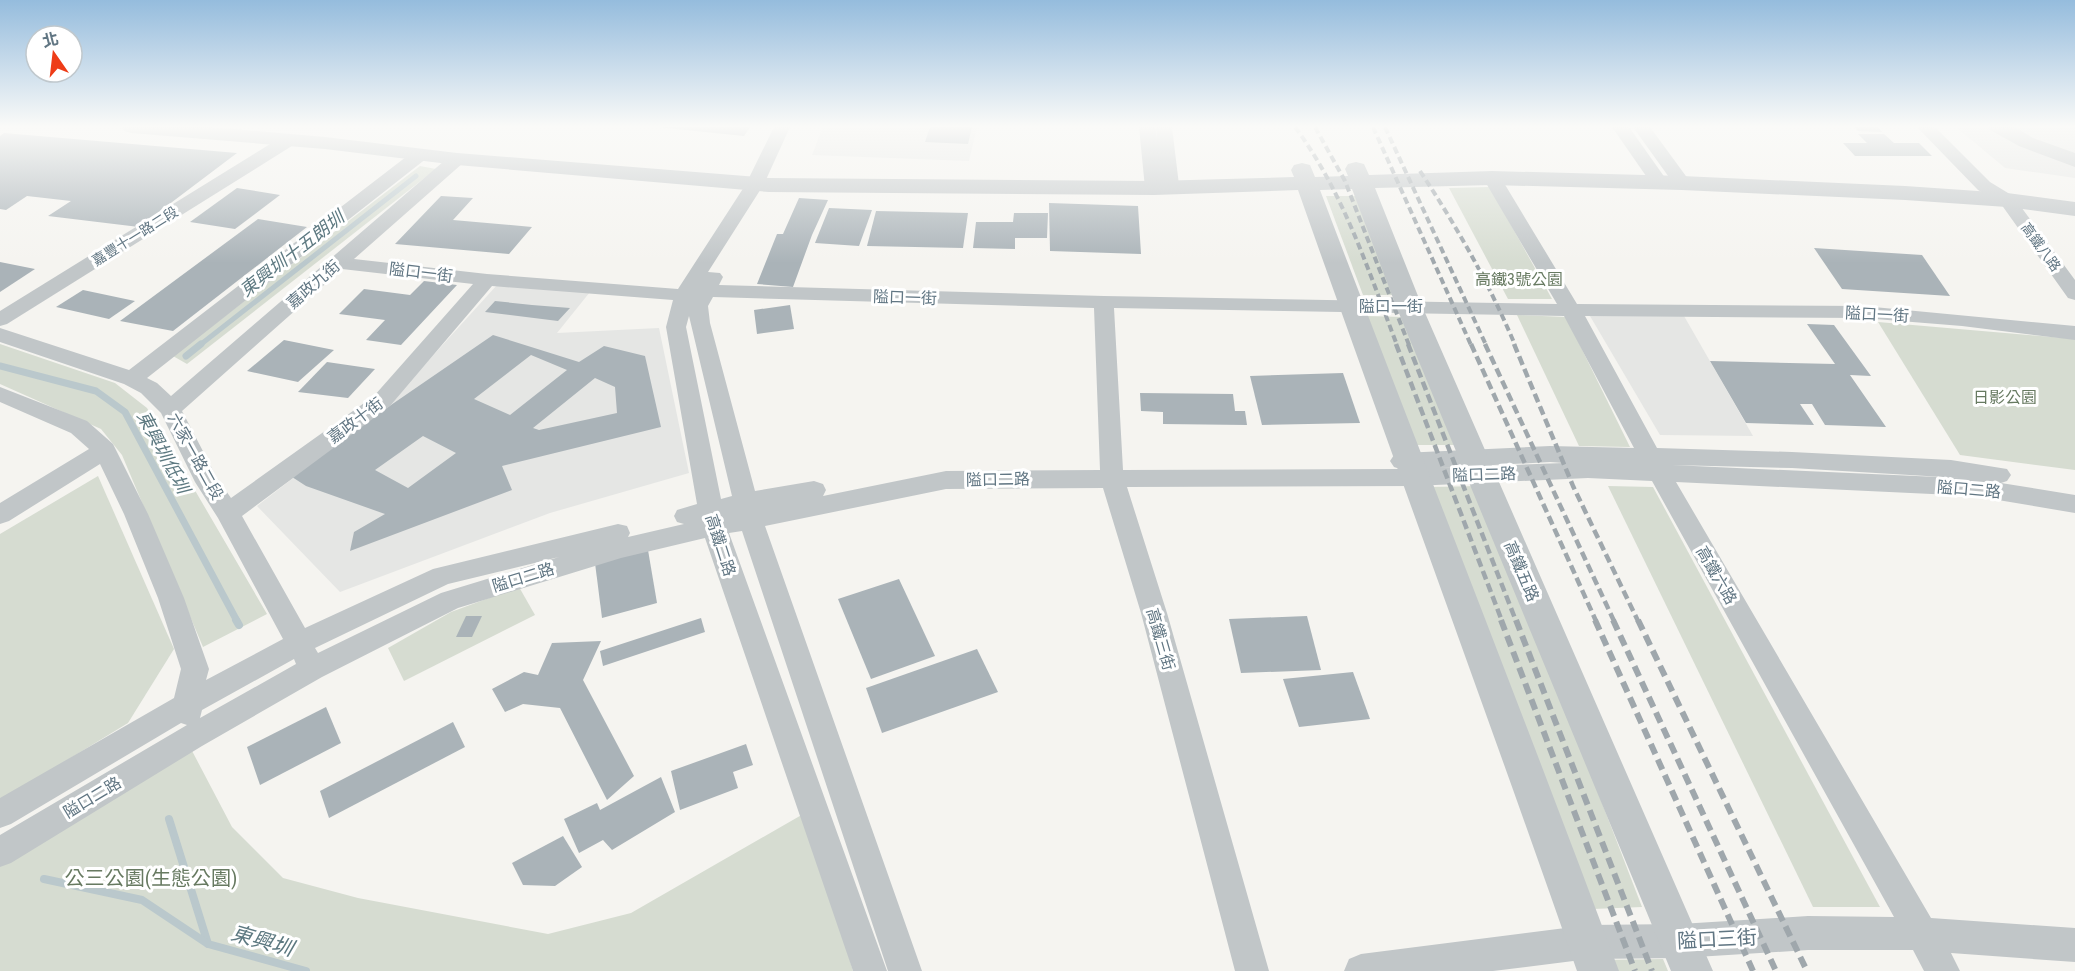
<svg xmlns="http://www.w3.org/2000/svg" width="2075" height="971" font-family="'Roboto Condensed','Noto Sans TC',sans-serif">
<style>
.built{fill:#e5e6e4}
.green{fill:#d6dcd1}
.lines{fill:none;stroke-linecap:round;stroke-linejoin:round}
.stream-far2{stroke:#bac8cc;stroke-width:5}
.stream-far1{stroke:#bac8cc;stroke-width:7}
.stream{stroke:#bac8cc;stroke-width:8}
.building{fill:#aab3b8;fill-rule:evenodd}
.minor{fill:#c1c6c8;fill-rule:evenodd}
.tertiary{fill:#c1c6c8;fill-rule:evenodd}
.rail-far2{stroke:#9fa7ac;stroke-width:4;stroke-dasharray:7 4;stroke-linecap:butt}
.rail-far1{stroke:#9fa7ac;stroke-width:4.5;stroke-dasharray:9 4.5;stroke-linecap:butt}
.rail{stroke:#9fa7ac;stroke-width:6;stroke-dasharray:11 6;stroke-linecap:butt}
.labels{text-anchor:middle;stroke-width:6;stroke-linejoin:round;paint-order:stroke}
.far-street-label{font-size:14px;fill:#617683;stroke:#fff}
.street-label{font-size:16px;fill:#617683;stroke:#fff}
.park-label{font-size:16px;fill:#677a61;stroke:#fff}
.water-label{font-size:18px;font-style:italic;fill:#5d7981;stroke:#fff}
.near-park-label{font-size:20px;fill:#677a61;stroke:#fff}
.near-street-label{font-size:20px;fill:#617683;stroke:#fff}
.near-water-label{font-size:21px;font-style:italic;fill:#5d7981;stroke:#fff}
</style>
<rect width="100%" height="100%" fill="#f5f4f0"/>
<g class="built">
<path d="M823,127H977L969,161L812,155Z"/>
<path d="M1956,127H2075V178L2005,168Z"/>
<path d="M497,285L590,292L557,333L659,328L689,473L550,513L340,592L257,506L389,404Z"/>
<path d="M1590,316H1684L1753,436L1660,435Z"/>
</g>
<g class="green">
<path d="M420,166L436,169L187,364L173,356Z"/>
<path d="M1490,187L1552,299H1508L1449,188Z"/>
<path d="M1326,196H1356L1396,295H1363Z"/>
<path d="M1517,315L1566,317L1630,447L1579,446Z"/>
<path d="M1366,316L1403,317L1454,445H1413Z"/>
<path d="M1878,322L2075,339V470L1960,455Z"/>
<path d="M0,344L115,383L147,408L267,614L203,647L122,455L101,429L0,384Z"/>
<path d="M98,476L174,649L128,723L0,801V534Z"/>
<path d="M1480,486L1642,907L1593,909L1430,487Z"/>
<path d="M1608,486L1653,487L1880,907H1813Z"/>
<path d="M519,587L535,615L404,681L388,648L451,612Z"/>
<path d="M190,747L232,827L283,878L358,898L548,934L631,913L805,813L853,971H0V860Z"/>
<path d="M1663,959L1668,971H1607L1603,960Z"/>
</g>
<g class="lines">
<path class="stream-far2" d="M200,345L416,176"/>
<g class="stream-far1">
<path d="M186,356L201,344"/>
<path d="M0,366L96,391L125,412L237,621"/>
</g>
<g class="stream">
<path d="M236,620L239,625"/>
<path d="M169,819L208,944"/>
<path d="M44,879L142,900L208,944L306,971"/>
</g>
</g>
<g class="building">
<path d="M656,127H750L744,136Z"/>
<path d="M930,127H972L968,144L925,142Z"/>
<path d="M1854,127H1878L1882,132L1858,131Z"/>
<path d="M4,133L237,153L139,227L48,216L71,201L27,196L6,210L0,209V136Z"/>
<path d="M1858,134H1884L1894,143H1919L1932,156H1855L1843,143H1867Z"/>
<path d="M237,188L280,195L235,229L190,222Z"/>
<path d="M441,196L473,198L453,220L532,227L509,254L395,244Z"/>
<path d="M799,198L828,200L812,235L793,287L757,284L777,234H783Z"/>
<path d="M1049,203L1138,206L1141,254L1050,251Z"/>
<path d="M829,208L872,210L859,246L815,243Z"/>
<path d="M876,211L968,213L963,248L867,246Z"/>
<path d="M1014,213H1048L1047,238H1015V249L973,248L976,222H1013Z"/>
<path d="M258,219L307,227L173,331L120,321Z"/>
<path d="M1814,248L1922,255L1950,296L1842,289Z"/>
<path d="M0,262L35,269L0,292Z"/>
<path d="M424,281L457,285L401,345L366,340L385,320L339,314L364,289L410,295Z"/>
<path d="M83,290L135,301L109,319L56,307Z"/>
<path d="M495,301L532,305L570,308L558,321L485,312Z"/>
<path d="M790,305L794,329L757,334L754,310Z"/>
<path d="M1807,324L1834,325L1871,376L1850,375L1886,427L1825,425L1812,404H1800L1814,425L1746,423L1710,361L1835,364Z"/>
<path d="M493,335L579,362L604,346L645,356L661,427L502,466L512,490L350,551L354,532L385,514L306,486L289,475ZM531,355L567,370L510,415L474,399ZM595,378L615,387L617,413L539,430L533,428ZM423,436L456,453L408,488L375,470Z"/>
<path d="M284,340L334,350L298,382L247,371Z"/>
<path d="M327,362L375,369L348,398L298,392Z"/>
<path d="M1343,373L1360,423L1262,425L1250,376Z"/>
<path d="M1140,393L1233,394L1235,411H1245L1247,425L1163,424V412L1141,411Z"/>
<path d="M648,550L657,603L602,618L595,563Z"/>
<path d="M899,579L935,656L871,679L838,599Z"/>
<path d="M466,616H482L472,637H456Z"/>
<path d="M1307,616L1321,670L1241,673L1229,619Z"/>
<path d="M701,618L705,632L603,666L600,651Z"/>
<path d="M601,641L583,680L634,776L607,800L560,708L523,704L505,712L492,689L524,672L538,675L552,643Z"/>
<path d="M977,649L998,692L882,733L866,688Z"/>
<path d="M1353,672L1370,719L1299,727L1283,679Z"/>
<path d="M326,707L341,743L260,785L247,747Z"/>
<path d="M453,722L465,747L329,818L320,791Z"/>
<path d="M746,744L753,765L733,772L738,788L680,810L671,771Z"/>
<path d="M661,777L675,812L612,850L603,840L579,853L564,819L597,803L600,810Z"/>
<path d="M563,836L582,867L555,886L523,885L512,863Z"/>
</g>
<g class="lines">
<g class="minor">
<path d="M774,127H790L764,184L708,272L720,273L723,277L719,285L1104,296L1557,304L1483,178L1486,174H1498L1501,178L1577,304L1863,306L2075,326V340L1962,326L1863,318L1585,316L1657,448L1792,452L1951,460L2007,469L2011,475L2007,481L2001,483L2075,495V513L1974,496L1676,482L1931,918L2075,928V962L1951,953L1960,971H1924L1913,950H1808L1680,958L1589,959L1493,971H1344L1349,959L1361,954L1589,925L1680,924L1808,916L1894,917L1652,481L1588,478L1414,486L1127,487L1167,613L1269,971H1235L1141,613L1103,488L946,489L765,526L922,971H888L742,531L729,533L887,971H853L705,538L621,558L458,608L322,677L202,746L11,863L0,867V835L187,725L181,723L11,824L0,828V798L174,698L181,669L158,598L124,514L100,464L9,521L0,524V503L89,449L71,433L0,402V387L87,421L113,444L148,514L184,598L209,669L206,680L283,639L218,518L195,482L161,413L141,393L124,384L0,342V328L129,370L415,150H427L430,154L427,158L147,378L157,383L171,396L451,155H463L466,159L463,163L354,259L487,274L678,289L746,184ZM342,269L473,284L374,396L231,498L217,478L182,411ZM492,286L673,300L666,327L697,504L677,510L674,516L677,522L684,524L628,537L630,533L627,526L618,524L433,569L305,628L242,516L390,406ZM713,297L1094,308L1100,470L946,471L823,496L826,490L823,484L814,481L755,491L710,323L708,306ZM1114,308L1564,316L1634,448L1550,446L1402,453L1394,455L1390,461L1394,467L1400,469L1123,470ZM689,316L732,496L721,499L686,327ZM1550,462L1564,463L1438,468ZM1672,465L1792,468L1960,478ZM559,557L441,593L318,653L315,648L448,584ZM294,659L296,664L200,718L202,710Z"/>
<path d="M1139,127H1155L1157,139L1156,127H1172L1179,185L1176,189L1170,190L1163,188L1160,192H1148L1145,188Z"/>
<path d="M1612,127H1629L1668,182L1665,186H1653Z"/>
<path d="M1633,127H1650L1691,183L1688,187H1676Z"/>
<path d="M1917,127H1935L1990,182L2013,196L2075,280V300L2068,298L2001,204L1978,190Z"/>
<path d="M289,135L297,140L295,144L7,324L0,326V311L283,136Z"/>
</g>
<g class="tertiary">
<path d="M121,127H210L325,137L457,153L769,178L1154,181L1294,177L1291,170L1294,165L1302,163L1310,165L1315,177L1348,176L1345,169L1348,164L1356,162L1364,164L1369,175L1492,171L1682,176L1905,186L2007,193L2075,202V216L2007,207L1905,200L1682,190L1492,185L1375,188L1422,306L1713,971H1671L1396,306L1352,189L1320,190C1419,451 1522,710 1619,971H1577C1486,710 1390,451 1298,190L1154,195L769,192L457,165L325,149L131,133L124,131Z"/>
<path d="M1989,127H2015L2033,138L2075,153V167L2019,146L1992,131Z"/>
</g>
<g class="rail-far2">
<path d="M1295,127C1344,193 1368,270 1397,345"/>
<path d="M1315,127L1345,181L1409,345"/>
<path d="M1373,127L1471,345"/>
<path d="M1385,127L1486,345"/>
<path d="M1420,171C1457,227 1489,283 1515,345"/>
</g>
<g class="rail-far1">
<path d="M1396,344L1502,621"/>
<path d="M1408,344L1516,621"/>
<path d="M1471,344L1596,621"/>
<path d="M1485,344L1614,621"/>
<path d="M1514,344L1573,486L1638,621"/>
</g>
<g class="rail">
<path d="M1501,620L1635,971"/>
<path d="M1516,620L1652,971"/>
<path d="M1595,620L1753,971"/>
<path d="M1613,620L1776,971"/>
<path d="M1638,620L1807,971"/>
</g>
</g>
<linearGradient id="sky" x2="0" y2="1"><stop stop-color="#95bcdd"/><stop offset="0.48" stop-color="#fafaf8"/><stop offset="1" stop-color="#fafaf8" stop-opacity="0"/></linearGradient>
<rect width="2075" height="263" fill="url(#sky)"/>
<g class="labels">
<g class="far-street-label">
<text transform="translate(135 236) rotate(-32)" y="5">嘉豐十一路二段</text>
<text transform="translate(2041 247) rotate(54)" y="5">高鐵八路</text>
</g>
<g class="street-label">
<text transform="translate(421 272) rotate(7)" y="6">隘口一街</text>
<text transform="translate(313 284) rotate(-41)" y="6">嘉政九街</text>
<text transform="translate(905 297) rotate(2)" y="6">隘口一街</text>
<text x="1391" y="312">隘口一街</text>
<text transform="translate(1877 314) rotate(3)" y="6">隘口一街</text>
<text transform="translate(355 420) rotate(-37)" y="6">嘉政十街</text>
<text transform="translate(196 456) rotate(61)" y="6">六家一路二段</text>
<text transform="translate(1484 474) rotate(-2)" y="6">隘口二路</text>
<text transform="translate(998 479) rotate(-1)" y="6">隘口二路</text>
<text transform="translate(1969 489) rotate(5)" y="6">隘口二路</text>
<text transform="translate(721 545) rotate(72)" y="6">高鐵二路</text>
<text transform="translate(1522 571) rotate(67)" y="6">高鐵五路</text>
<text transform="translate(1717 575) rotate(60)" y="6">高鐵六路</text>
<text transform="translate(523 577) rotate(-17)" y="6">隘口二路</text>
<text transform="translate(1161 639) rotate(74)" y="6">高鐵三街</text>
<text transform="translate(92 797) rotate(-31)" y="6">隘口二路</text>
</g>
<g class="park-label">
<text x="1519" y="285">高鐵3號公園</text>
<text x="2005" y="403">日影公園</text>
</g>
<g class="water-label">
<text transform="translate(292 254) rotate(-38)" y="6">東興圳十五朗圳</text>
<text transform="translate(163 452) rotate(62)" y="6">東興圳低圳</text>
</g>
<g class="near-park-label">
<text x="151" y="885">公三公園(生態公園)</text>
</g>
<g class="near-street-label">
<text transform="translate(1717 939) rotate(-3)" y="7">隘口三街</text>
</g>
<g class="near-water-label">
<text transform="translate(262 941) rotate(16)" y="7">東興圳</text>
</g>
</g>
<g transform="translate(54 54) rotate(346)"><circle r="28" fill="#ffffff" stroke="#c0c8cd" stroke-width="1.5"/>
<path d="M0-4.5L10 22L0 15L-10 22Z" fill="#ee3c17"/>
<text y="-9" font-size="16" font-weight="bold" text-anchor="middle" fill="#617683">北</text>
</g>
</svg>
